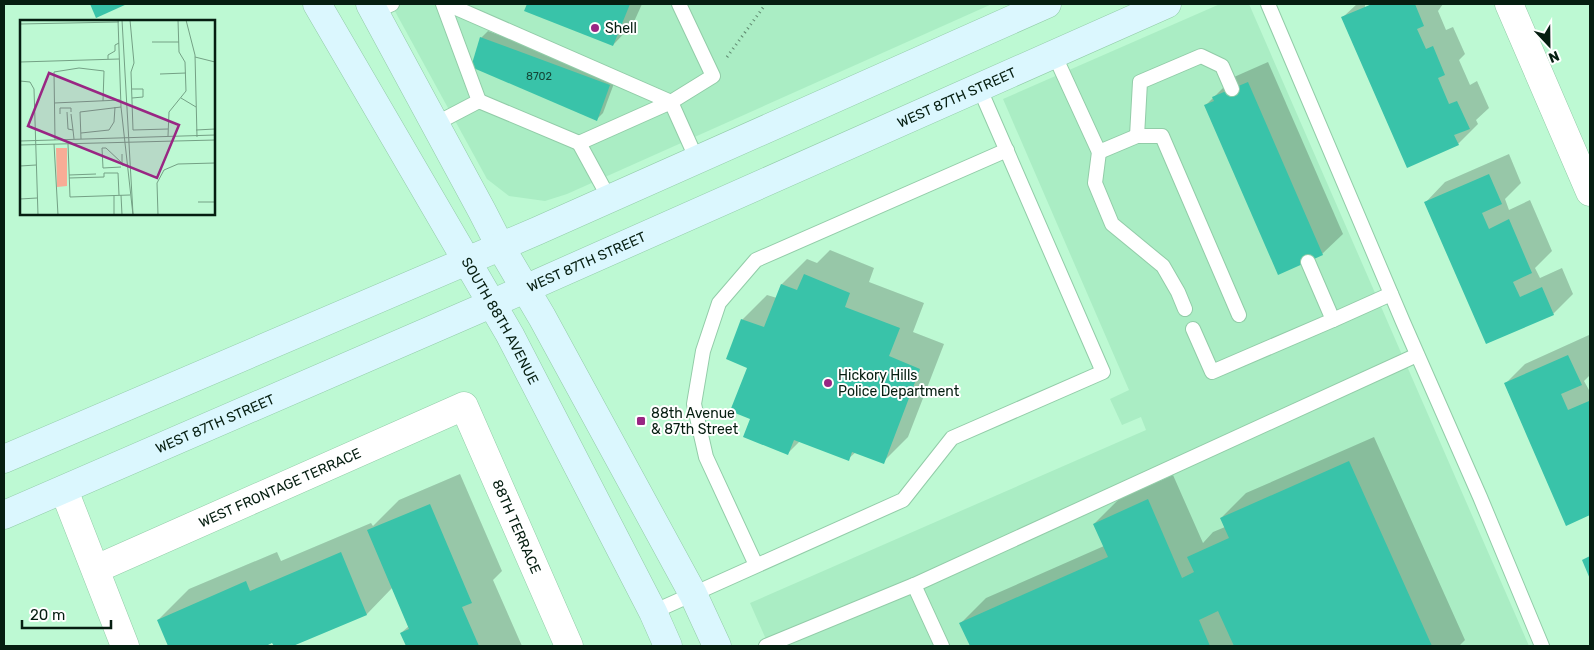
<svg xmlns="http://www.w3.org/2000/svg" width="1594" height="650" font-family="Rubik,sans-serif">
<style>
.built{fill:#aaedc4}
.shadow{fill:#0003}
.building{fill:#39c3a9}
.lines{fill:none;stroke-linecap:round;stroke-linejoin:round}
.lane-casing{stroke:#92cca8;stroke-width:16}
.street-casing{stroke:#92cca8;stroke-width:29}
.secondary-casing{stroke:#92cca8;stroke-width:29}
.path{stroke:#5e876e;stroke-width:3;stroke-dasharray:1 4;stroke-linecap:butt}
.lane{stroke:#fff;stroke-width:14}
.street{stroke:#fff;stroke-width:28}
.secondary{stroke:#dbf7fe;stroke-width:28}
.poi-dot{fill:#992683;stroke:#fff;stroke-width:2}
.labels{text-anchor:middle;stroke-width:4;stroke-linejoin:round;paint-order:stroke}
.number-label{font-size:11px;fill:#134737}
.poi-label{font-size:14px;fill:#061e11;stroke:#fff;text-anchor:start}
.street-label{font-size:14px;fill:#061e11;stroke:#fff}
.inset-road{fill:none;stroke:#74a185;stroke-width:1}
.view{fill:#992683;fill-opacity:0.15;stroke:#992683;stroke-width:2.5}
.inset-edge{fill:none;stroke:#061e11;stroke-width:2.5}
</style>
<rect width="100%" height="100%" fill="#bdf9d3"/>
<g class="built">
<path d="M391,4H992L567,194L545,201L509,196L487,179Z"/>
<path d="M1220,4H1249L1529,646H769L750,603L1146,430L1141,417L1122,425L1110,399L1129,390L1003,99Z"/>
</g>
<g class="shadow">
<path d="M528,4H642L633,24L613,45L526,10Z"/>
<path d="M1357,4H1369L1365,5V8L1375,4H1443L1438,11L1446,30L1453,27L1465,54L1459,60L1470,85L1477,81L1489,108L1476,120L1478,124L1458,144L1343,17Z"/>
<path d="M488,31L616,78L603,113L596,120L481,38Z"/>
<path d="M1268,62L1343,234L1322,254L1206,105L1234,77Z"/>
<path d="M1509,154L1521,183L1505,199L1509,210L1530,200L1552,251L1535,268L1540,278L1562,268L1573,294L1553,314L1487,343L1425,203L1445,182Z"/>
<path d="M830,250L874,268L869,282L924,303L913,332L944,344L908,437L883,462L856,452L848,459L800,441L788,453L752,418L749,367L742,320L767,295L777,298L782,284L807,259L817,263Z"/>
<path d="M1589,335L1590,339V375L1584,381L1589,390H1590V514L1567,524L1505,384L1525,364Z"/>
<path d="M1374,437L1465,640L1459,646H971L961,623L986,598L1104,546L1094,524L1119,499L1173,475L1203,543L1213,532L1225,527L1221,518L1246,493Z"/>
<path d="M460,474L502,571L493,580L522,646H407L401,633L409,626L393,587L367,614L290,646H275L273,642L263,646H169L158,620L189,589L277,552L281,561L371,523L373,526L399,500Z"/>
</g>
<g class="building">
<path d="M90,4H127L96,18Z"/>
<path d="M527,4H630L613,46L524,11Z"/>
<path d="M1372,4H1415L1424,26L1417,29L1426,49L1433,46L1445,75L1438,78L1449,104L1457,101L1470,129L1454,135L1459,145L1407,168L1341,17Z"/>
<path d="M480,37L610,85L597,121L471,67Z"/>
<path d="M1248,82L1323,255L1278,275L1204,105L1214,101L1212,97Z"/>
<path d="M1489,174L1502,204L1482,213L1489,229L1509,219L1532,273L1513,282L1520,297L1542,287L1554,315L1486,344L1424,202Z"/>
<path d="M804,274L850,293L845,307L900,328L889,356L920,369L884,464L852,452L849,461L794,440L788,455L743,437L750,419L730,411L747,368L726,359L741,319L764,327L781,284L797,290Z"/>
<path d="M1568,355L1582,385L1561,394L1568,410L1589,401L1590,403V515L1566,526L1504,383Z"/>
<path d="M1349,461L1432,646H1234L1218,611L1199,620L1210,646H970L959,623L1108,557L1093,524L1148,499L1182,578L1194,572L1187,557L1229,538L1220,518Z"/>
<path d="M430,504L472,603L462,607L479,646H406L400,633L409,629L367,530Z"/>
<path d="M341,552L367,615L293,646H274L272,643L266,646H168L157,620L246,581L250,591Z"/>
<path d="M1590,556V579L1582,560Z"/>
</g>
<g class="lines">
<g class="lane-casing">
<g id="lane">
<path d="M443,4L479,101"/>
<path d="M447,4L671,102L713,76L679,4"/>
<path d="M1268,4L1403,322L1480,497L1542,646"/>
<path d="M374,12L392,4"/>
<path d="M1054,54L1099,152L1137,136H1162L1239,315"/>
<path d="M435,124L479,101L579,143"/>
<path d="M1137,136L1140,82L1201,56L1222,66L1232,89"/>
<path d="M1099,152L1095,183L1112,224L1163,266L1178,292L1185,309"/>
<path d="M609,198L579,143L671,102L697,160"/>
<path d="M1333,320L1391,294"/>
<path d="M1193,329L1212,372L1333,320L1308,262"/>
<path d="M756,565L706,457L694,404L703,351L719,303L756,260L1007,150"/>
<path d="M914,585L942,646"/>
<path d="M653,612L903,500L952,438L1103,372L979,87"/>
<path d="M766,646L914,585L1417,355"/>
</g>
</g>
<g class="street-casing">
<g id="street">
<path d="M1509,4L1590,192"/>
<path d="M64,490L125,646"/>
<path id="s1" d="M96,569L464,406L569,646"/>
</g>
</g>
<g class="secondary-casing">
<g id="secondary">
<path id="s2" d="M317,4L510,335L653,612L668,646"/>
<path d="M370,4L482,211L500,246L542,317L693,594L717,646"/>
<path d="M4,459L537,231L1047,4"/>
<path id="s3" d="M4,515L491,304L1167,4"/>
</g>
</g>
<path class="path" d="M727,57L765,5"/>
<use href="#lane" class="lane"/>
<use href="#street" class="street"/>
<use href="#secondary" class="secondary"/>
</g>
<g class="poi-dot">
<circle cx="595" cy="28" r="5"/>
<circle cx="828" cy="383" r="5"/>
<rect x="636" y="416" width="10" height="10" rx="2.5"/>
</g>
<g class="labels">
<g class="number-label">
<text x="539" y="80">8702</text>
</g>
<g class="poi-label">
<text x="605" y="33">Shell</text>
<text x="838" y="380">Hickory Hills<tspan x="838" dy="16">Police Department</tspan></text>
<text x="651" y="418">88th Avenue<tspan x="651" dy="16">&amp; 87th Street</tspan></text>
</g>
<g class="street-label">
<text dy="5" stroke="none"><textPath href="#s3" startOffset="1040">WEST 87TH STREET</textPath></text>
<text dy="5" stroke="none"><textPath href="#s3" startOffset="635">WEST 87TH STREET</textPath></text>
<text dy="5" stroke="none"><textPath href="#s2" startOffset="366">SOUTH 88TH AVENUE</textPath></text>
<text dy="5" stroke="none"><textPath href="#s3" startOffset="230">WEST 87TH STREET</textPath></text>
<text dy="5" stroke="none"><textPath href="#s1" startOffset="201">WEST FRONTAGE TERRACE</textPath></text>
<text dy="5" stroke="none"><textPath href="#s1" startOffset="534">88TH TERRACE</textPath></text>
</g>
</g>
<g transform="translate(20 20)">
<rect width="195" height="195" fill="#bdf9d3"/>
<path d="M36,128H47V166L37,167Z" fill="#f8ac96"/>
<path class="inset-road" d="M98,0L101,87L113,195M102,0L113,194M110,0L114,43L111,52L113,110L148,109M166,0L175,35L177,117M0,4L99,2M132,22H159M175,37L195,42M88,39V35L95,31V25L99,23M0,42L99,39M140,54L166,53M0,61L10,62L14,69L18,195M112,69H123V77L112,78M161,78L176,87M34,83L100,80M47,92L48,109L53,110L54,119M40,94V88H51V92M51,94L53,110M176,110L195,109M61,113L89,110L94,102L95,87M148,116L149,92L166,71L165,42L159,32L158,0M61,119L60,92L101,87M35,120L34,52L59,48L84,51L83,81M0,121L195,115M34,124L38,195M48,124L50,177L110,175M0,125L195,120M102,134V145H108M0,146L16,145M101,147L83,148L82,128H86L102,143M49,155L76,154M49,158L84,157V153H98L99,175M94,175V195M101,175L102,195M0,179L17,178M178,182H195M138,195L137,163L144,150L158,144L195,143"/>
<path class="view" d="M29,53L159,105L137,158L8,106Z"/>
<rect width="195" height="195" class="inset-edge"/>
</g>
<rect width="1594" height="650" fill="none" stroke="#061e11" stroke-width="10"/>
<g transform="translate(1549 45) rotate(158)" stroke="#ffffff" stroke-width="4" paint-order="stroke">
<path d="M0-4L9 19L0 12L-9 19Z" fill="#061e11"/>
<text y="-8" font-size="14" font-weight="bold" text-anchor="middle" fill="#061e11">N</text>
</g>
<path d="M22 620v8h89v-8" fill="none" stroke="#061e11" stroke-width="2.5"/>
<text x="30" y="620" font-size="15" fill="#061e11" stroke="#ffffff" stroke-width="4" paint-order="stroke">20 m</text>
</svg>
